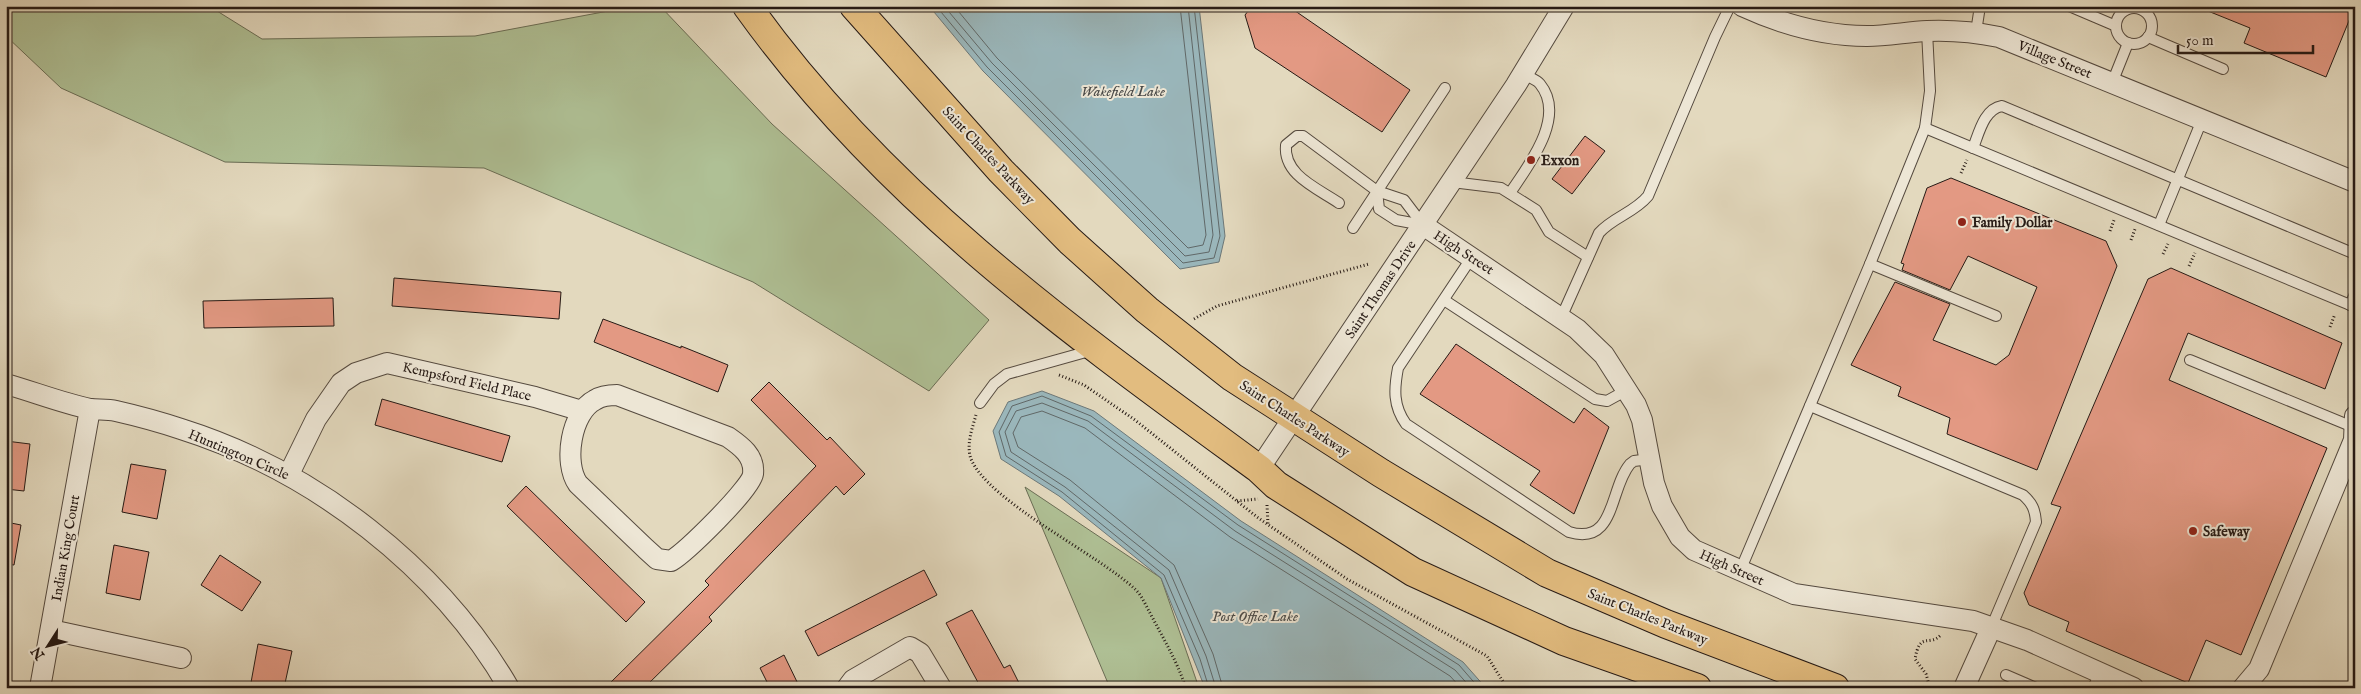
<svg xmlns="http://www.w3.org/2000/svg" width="2361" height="694" font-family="'IM FELL English',serif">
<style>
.green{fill:#afc095;stroke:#6a6d55}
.water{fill:#9ab7bc;stroke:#6c7879}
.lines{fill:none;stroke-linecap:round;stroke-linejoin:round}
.shore{stroke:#606868;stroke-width:1}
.building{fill:#e39983;stroke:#261a15}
.service-casing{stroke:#554a3f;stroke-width:12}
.minor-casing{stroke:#554a3f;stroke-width:22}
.primary-casing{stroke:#261a15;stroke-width:30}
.path{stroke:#261a15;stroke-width:3;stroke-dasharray:1 2.5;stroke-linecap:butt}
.service{stroke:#ede6d5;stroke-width:10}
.minor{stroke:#ede6d5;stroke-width:20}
.primary{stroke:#e2bc7f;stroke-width:28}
.poi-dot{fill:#8f2418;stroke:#ede6d5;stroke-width:2}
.labels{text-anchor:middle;stroke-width:4;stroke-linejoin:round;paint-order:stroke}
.street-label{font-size:14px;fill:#261a15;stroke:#ede6d5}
.poi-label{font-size:14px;font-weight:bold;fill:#261a15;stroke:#ede6d5;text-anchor:start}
.water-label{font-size:15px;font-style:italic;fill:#494947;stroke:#ede6d5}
</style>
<rect width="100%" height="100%" fill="#e3d9be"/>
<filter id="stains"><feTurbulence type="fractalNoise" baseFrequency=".004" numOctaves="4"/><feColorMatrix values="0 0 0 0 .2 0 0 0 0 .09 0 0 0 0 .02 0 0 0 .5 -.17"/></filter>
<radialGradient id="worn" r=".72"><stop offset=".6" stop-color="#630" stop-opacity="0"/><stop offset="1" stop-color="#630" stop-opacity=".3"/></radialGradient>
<g class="green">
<path d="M6,6H209L262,39L475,36L635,6H660L772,124L989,320L929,391L753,282L484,168L225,162L61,88L6,36Z"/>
<path d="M1025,487L1161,578L1199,688H1110Z"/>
</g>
<g class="water">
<path d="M929,6H1199L1225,236L1219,262L1180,269L983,71Z"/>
<path d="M1042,391L1094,411L1241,521L1463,662L1486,688H1205L1161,578L1059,496L1001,459L993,431L1008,402Z"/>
</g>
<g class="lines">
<g class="shore">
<path d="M936,6L987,67L1183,263L1214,258L1220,236L1194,6"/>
<path d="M944,6L992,63L1185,256L1209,252L1213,235L1188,6"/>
<path d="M954,6L997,58L1188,248L1203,245L1206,235L1180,6"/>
<path d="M1209,688L1200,659L1164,575L1062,492L1006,456L999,432L1012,406L1042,396L1091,416L1238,525L1459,665L1479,688"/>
<path d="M1216,688L1206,656L1169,570L1065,487L1011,452L1005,432L1016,411L1042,403L1088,421L1235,531L1455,670L1471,688"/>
<path d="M1223,688L1213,654L1174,565L1070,480L1018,447L1013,433L1021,417L1042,411L1085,428L1230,537L1450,676L1461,688"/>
</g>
</g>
<g class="building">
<path d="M1252,6H1288L1410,90L1382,132L1255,48L1245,15Z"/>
<path d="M2355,6L2326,77L2244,43L2250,28L2198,7Z"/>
<path d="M1585,136L1605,151L1572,194L1552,179Z"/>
<path d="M1951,178L2106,241L2117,266L2037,470L1947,434L1950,418L1898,396L1901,387L1851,365L1895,282L1950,304L1933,340L1996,365L2009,355L2037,287L1968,256L1950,290L1902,270L1904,264L1901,263L1927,188Z"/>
<path d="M2171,268L2342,343L2325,389L2188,333L2169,380L2327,448L2241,655L2206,640L2188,683L2066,631L2069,622L2029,605L2024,593L2061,507L2051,504L2148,279Z"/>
<path d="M394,278L561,292L559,319L392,306Z"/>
<path d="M333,298L334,326L204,328L203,301Z"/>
<path d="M603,319L681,348V346L728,365L718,392L594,342Z"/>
<path d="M1456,344L1574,423L1584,408L1609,427L1574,514L1530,485L1540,471L1420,394Z"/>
<path d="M769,382L827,440L830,437L865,474L844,495L836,486L709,617L712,621L644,688H605L709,585L705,581L816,466L751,400Z"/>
<path d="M382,399L510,436L502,462L375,425Z"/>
<path d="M6,441L30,444L24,491L6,489Z"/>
<path d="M131,464L166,470L157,519L122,512Z"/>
<path d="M526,486L645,602L626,622L507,506Z"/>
<path d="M6,522L21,525L14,565L6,564Z"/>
<path d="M114,545L149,552L140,600L106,593Z"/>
<path d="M220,555L261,582L242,611L201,585Z"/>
<path d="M924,570L937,595L818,656L805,631Z"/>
<path d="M972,610L1004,668L1010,665L1019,683L1010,688H981L946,623Z"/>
<path d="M258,644L292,651L284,688H250Z"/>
<path d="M784,655L800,688H770L760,668Z"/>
</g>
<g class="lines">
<g class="service-casing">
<g id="service">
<path d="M2069,6L2116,26"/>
<circle cx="2134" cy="26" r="18"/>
<path d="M1976,32L1980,6"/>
<path d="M2148,37L2223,69"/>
<path d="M2112,83L2128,43"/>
<path d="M1925,128L2355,307"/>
<path d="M1973,148C1979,133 1984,109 2002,106L2355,254"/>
<path d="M1452,182L1501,188L1536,210L1549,232L1588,257"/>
<path d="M1377,191L1379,209L1396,220L1423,225"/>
<path d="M1510,193C1528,166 1567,117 1540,84C1536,79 1528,77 1523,74"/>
<path d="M1339,203C1317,188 1283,175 1286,145L1297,136H1303L1377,191L1404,200L1423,225"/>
<path d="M2159,225L2202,120"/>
<path d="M1353,228L1445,88"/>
<path d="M1472,257L1398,368C1394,389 1393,406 1406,424L1569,532C1616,546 1609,489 1630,464L1634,461L1650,459"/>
<path d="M1870,264L1996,316"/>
<path d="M1444,300L1595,399L1607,401L1627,390"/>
<path d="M2350,305L2355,294"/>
<path d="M1561,318L1599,233C1613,217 1634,213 1648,196L1715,37L1730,6"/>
<path d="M2190,360L2353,427"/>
<path d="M980,403L994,384L1007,374L1093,350"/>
<path d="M1810,406L2023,495C2032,503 2035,509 2036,522L1991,628"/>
<path d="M1740,571L1870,264L1925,128L1930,91L1927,31"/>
<path d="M2006,675L2036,688"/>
<path d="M2093,688L2100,673"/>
</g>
</g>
<g class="minor-casing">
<g id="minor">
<path d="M1742,6C1781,24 1823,36 1867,36C1887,36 1907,32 1927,31C1952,30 1975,32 1999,37L2355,182"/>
<path d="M1423,225L1577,329L1604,355L1636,405L1642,420L1654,483L1662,506L1680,537L1694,550L1794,594L1973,621L2027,640L2134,688"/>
<path d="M6,384C34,392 62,403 90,409C98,410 107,409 116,411C138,416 160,422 181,429C314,471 439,567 509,688"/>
<path d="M617,395L728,437C741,446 755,456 753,474C751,489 686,552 671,561L657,559L646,549L578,484C563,463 571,412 595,400C601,396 610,395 617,395Z"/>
<path d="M1259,469L1516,85L1564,6"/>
<path d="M289,474L316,419L341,383L356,373L387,363L535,397L582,411"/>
<path d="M51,630L181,658"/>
<path d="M40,688L90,409"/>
<path d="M847,688L853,680L910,647L920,653L941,688"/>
<path d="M1964,688L1991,628"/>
<path d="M2243,688L2259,669L2354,440L2355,416"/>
</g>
</g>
<g class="primary-casing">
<g id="primary">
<path d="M747,6C885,199 1070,331 1259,469L1276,485L1413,572L1564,641L1697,688"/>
<path d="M854,6L1001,171L1070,241L1147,310L1232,377L1381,473L1547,573L1666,624L1835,688"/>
</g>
</g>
<g class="path">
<path d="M1961,173L1967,160"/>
<path d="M2110,231L2114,220"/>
<path d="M2131,240L2135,229"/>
<path d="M2163,254L2168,244"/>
<path d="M2189,266L2195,253"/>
<path d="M1194,319L1217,306L1369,264"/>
<path d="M2330,327L2335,314"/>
<path d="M1059,375L1084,385L1135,420L1257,517L1347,579L1487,656L1507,688"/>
<path d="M976,415C972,429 966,445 971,459C989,502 1098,554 1136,590C1142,596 1146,606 1150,613C1163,638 1177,661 1186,688"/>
<path d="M1237,501L1258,499"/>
<path d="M1267,505L1268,524"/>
<path d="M1930,688L1926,674L1915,659C1920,631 1929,647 1941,635"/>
</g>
<use href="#service" class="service"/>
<use href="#minor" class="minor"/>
<use href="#primary" class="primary"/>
</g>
<g class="poi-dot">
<circle cx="1531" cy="160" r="5"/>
<circle cx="1962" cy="222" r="5"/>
<circle cx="2193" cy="531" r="5"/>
</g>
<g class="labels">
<g class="street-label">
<text transform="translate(2055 59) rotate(22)" y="5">Village Street</text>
<text transform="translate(989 155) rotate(47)" y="5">Saint Charles Parkway</text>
<text transform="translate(1464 252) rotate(33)" y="5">High Street</text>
<text transform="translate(1380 289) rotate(-56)" y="5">Saint Thomas Drive</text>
<text transform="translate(467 381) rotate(13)" y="5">Kempsford Field Place</text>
<text transform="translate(1295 418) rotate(33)" y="5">Saint Charles Parkway</text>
<text transform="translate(239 454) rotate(23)" y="5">Huntington Circle</text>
<text transform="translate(65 548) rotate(-80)" y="5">Indian King Court</text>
<text transform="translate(1732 567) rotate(24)" y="5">High Street</text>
<text transform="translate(1648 616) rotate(22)" y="5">Saint Charles Parkway</text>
</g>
<g class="poi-label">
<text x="1541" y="165">Exxon</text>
<text x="1972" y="227">Family Dollar</text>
<text x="2203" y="536">Safeway</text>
</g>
<g class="water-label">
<text x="1123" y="96">Wakefield Lake</text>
<text x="1255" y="621">Post Office Lake</text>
</g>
</g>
<rect width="2361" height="694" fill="none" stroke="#e3d9be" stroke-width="25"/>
<rect x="8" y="8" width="2346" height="679" fill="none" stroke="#261a15" stroke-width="2.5"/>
<rect x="12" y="12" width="2336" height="669" fill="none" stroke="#261a15"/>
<g transform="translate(48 646) rotate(234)" stroke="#ede6d5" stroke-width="4" paint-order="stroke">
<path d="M0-4L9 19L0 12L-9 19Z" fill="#261a15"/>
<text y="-8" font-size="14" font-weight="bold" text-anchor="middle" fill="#261a15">N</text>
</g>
<path d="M2178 45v8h135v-8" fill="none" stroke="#261a15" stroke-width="2.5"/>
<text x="2186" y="45" font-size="15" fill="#261a15" stroke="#ede6d5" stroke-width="4" paint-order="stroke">50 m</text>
<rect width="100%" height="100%" filter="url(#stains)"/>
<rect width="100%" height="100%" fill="url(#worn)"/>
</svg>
